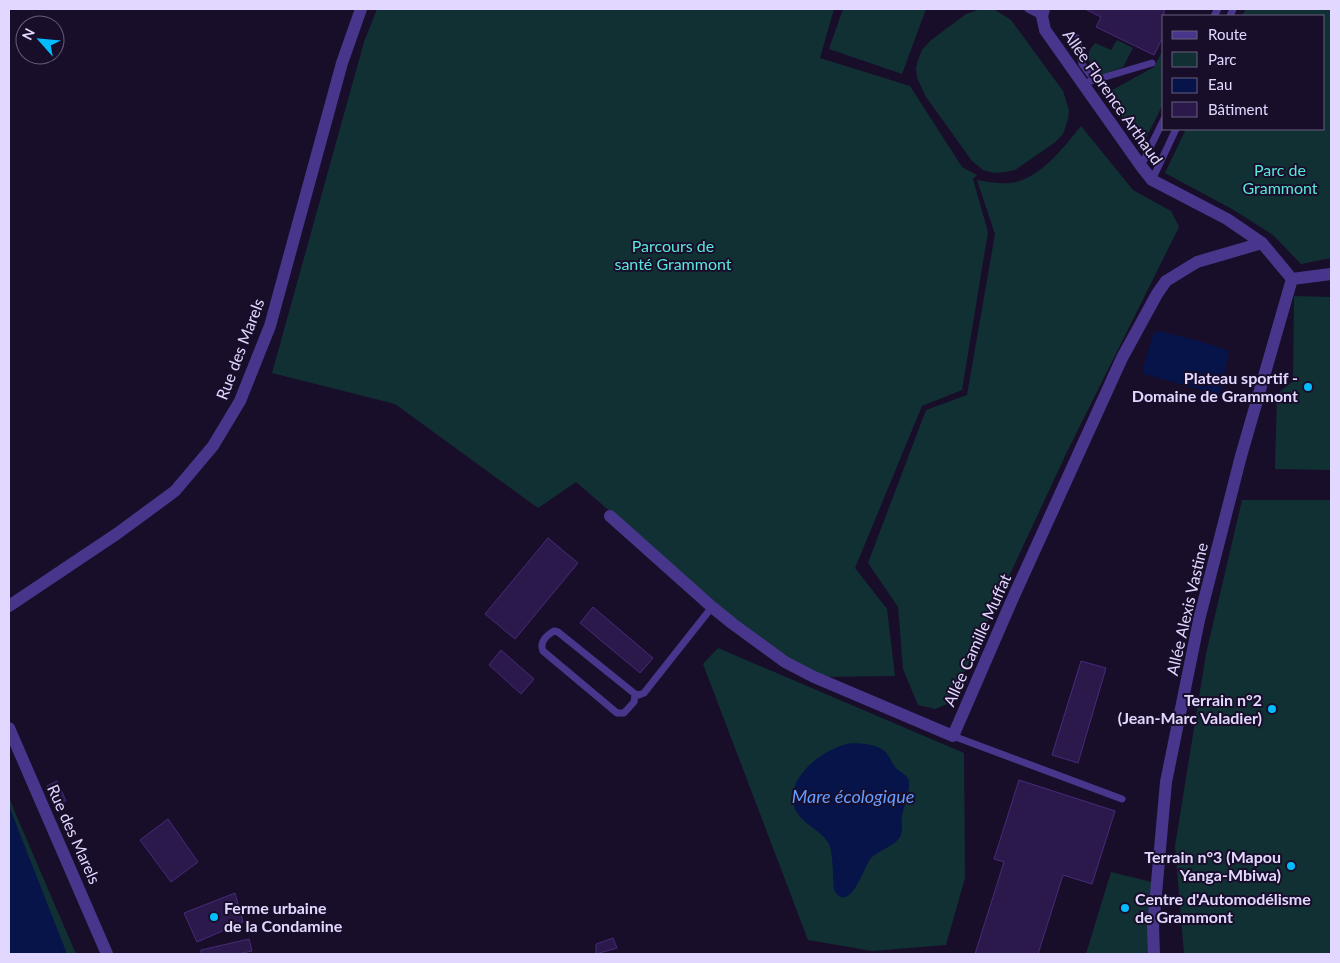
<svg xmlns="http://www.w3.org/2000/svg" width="1340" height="963" font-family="Lato,sans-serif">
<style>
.green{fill:#113034}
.water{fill:#07144a}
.building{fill:#2c194c;stroke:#472a7a}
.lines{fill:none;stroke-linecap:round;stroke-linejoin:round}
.lane{stroke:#48368c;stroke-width:7}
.street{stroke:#48368c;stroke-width:12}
.poi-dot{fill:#03bcff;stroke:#180e2a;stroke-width:2}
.labels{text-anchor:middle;stroke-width:4;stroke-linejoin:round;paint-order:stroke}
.street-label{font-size:16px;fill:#e2d7ff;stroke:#180e2a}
.park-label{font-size:16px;fill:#5ae8dc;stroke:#180e2a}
.poi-label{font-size:16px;font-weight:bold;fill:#e2d7ff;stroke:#180e2a;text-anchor:end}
.water-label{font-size:18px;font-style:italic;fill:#659eff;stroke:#180e2a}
</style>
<rect width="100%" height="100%" fill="#180e2a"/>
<g class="green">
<path d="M377,9H834L820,58L910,86L962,167L977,175L973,179L988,232L962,390L922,406L855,568L887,609L895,676L814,677L785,662L576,482L538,508L395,404L272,373L364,42Z"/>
<path d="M843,9H926L902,74L829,49Z"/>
<path d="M981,9L995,10L1011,20L1063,91L1069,110L1068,119L1063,134L1054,143L1015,170L1005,172L994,173L983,170L972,161L926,97L917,78L916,68L918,60L922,50L930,41L966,14Z"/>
<path d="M1246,9H1331V258L1301,264L1273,235L1232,209L1165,173L1186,129H1324V16H1242Z"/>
<path d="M1117,40L1133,48L1123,67L1104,74L1095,72C1087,61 1085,54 1095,43L1111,50Z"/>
<path d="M1164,48V102L1141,148L1107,93L1154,67Z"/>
<path d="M1081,126L1133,190L1171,211L1179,227L1066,454L950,703L935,709L918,705L903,669L898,607L868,563L926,410L967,395L995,234L977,180C989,182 1004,185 1016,182C1043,175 1064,147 1081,126Z"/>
<path d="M1294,296L1331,297V470L1275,469L1277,394L1293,381Z"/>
<path d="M1242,500H1331V954H1184L1175,846L1206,654Z"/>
<path d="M718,648L964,753L965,878L946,945L872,951L808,940L703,664Z"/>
<path d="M9,797L17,817L76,954H9Z"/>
<path d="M1111,872L1152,882L1150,954H1086Z"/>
</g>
<g class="water">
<path d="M1158,331L1196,340L1229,351L1220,395L1144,374L1143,368L1153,335L1155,332Z"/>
<path d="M853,743C864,744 881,744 888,755C891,759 893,765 896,768C901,773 908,775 909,782C910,792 904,806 902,816C901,822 903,830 901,835C898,844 880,850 871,858C864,866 850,916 834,890C833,878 833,853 829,844C822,831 804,825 796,811C780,780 825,746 853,743Z"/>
<path d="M9,806L67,954H9Z"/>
</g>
<g class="building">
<path d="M1085,9H1164V35L1154,55L1096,27L1101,17Z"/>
<path d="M548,538L578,563L515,639L485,614Z"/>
<path d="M593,607L653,658L640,673L580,623Z"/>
<path d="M501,650L534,679L521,694L489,665Z"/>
<path d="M1081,661L1106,668L1078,763L1052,755Z"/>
<path d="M1019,780L1115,811L1092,884L1063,875L1038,954H975L1004,862L994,859Z"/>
<path d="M57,781L66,801L55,805L47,786Z"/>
<path d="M168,819L198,862L171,882L140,840Z"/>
<path d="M235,893L243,922L197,942L184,913Z"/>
<path d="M613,938L617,948L596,954V944Z"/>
<path d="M249,939L252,951L238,954H201V950Z"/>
</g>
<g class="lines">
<g class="lane">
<path d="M1028,9L1042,16"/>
<path d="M1214,16L1218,9"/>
<path d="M1230,16L1233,9"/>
<path d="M1077,38L1082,64L1094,80"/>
<path d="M1084,86L1088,82L1152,63"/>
<path d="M1141,166L1164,119"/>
<path d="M1152,180L1176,129"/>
<path d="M635,694L634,702L624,713H617L543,651C539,642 547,635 554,631L558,632L635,694L639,695L644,693L712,607"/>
<path d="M953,736L1122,799"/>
</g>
<g class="street">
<path d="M1044,9L1042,16L1045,30L1141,166L1152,180L1227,219L1262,243L1292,279"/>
<path d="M1292,279L1331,274"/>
<path d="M610,516L712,607L733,624L785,662L814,677L953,736L1012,600L1122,358L1157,294L1166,281L1197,262L1262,243"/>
<path d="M9,606L118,533L175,491L213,446L240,401L270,326L342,63L361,9"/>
<path d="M9,728L107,954"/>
<path d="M1154,954L1153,927L1166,782L1199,620L1241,456L1292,279"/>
</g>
</g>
<g class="poi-dot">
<circle cx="1308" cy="387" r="5"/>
<circle cx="1272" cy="709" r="5"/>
<circle cx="1291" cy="866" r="5"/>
<circle cx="1125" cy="908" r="5"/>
<circle cx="214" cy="917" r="5"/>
</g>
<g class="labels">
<g class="street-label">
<text transform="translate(1113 97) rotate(55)" y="6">Allée Florence Arthaud</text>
<text transform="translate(240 349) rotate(-69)" y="6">Rue des Marels</text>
<text transform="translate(1187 609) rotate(-77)" y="6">Allée Alexis Vastine</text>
<text transform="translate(977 640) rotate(-66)" y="6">Allée Camille Muffat</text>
<text transform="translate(74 834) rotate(66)" y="6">Rue des Marels</text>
</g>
<g class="park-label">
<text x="1280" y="176">Parc de<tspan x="1280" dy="18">Grammont</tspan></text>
<text x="673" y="252">Parcours de<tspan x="673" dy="18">santé Grammont</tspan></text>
</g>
<g class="poi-label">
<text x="1298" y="384">Plateau sportif -<tspan x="1298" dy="18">Domaine de Grammont</tspan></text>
<text x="1262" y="706">Terrain n°2<tspan x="1262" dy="18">(Jean-Marc Valadier)</tspan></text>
<text x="1281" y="863">Terrain n°3 (Mapou<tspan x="1281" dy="18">Yanga-Mbiwa)</tspan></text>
<text x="1135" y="905" text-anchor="start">Centre d'Automodélisme<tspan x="1135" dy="18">de Grammont</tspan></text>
<text x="224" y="914" text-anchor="start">Ferme urbaine<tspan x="224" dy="18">de la Condamine</tspan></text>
</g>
<g class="water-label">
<text x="853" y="803">Mare écologique</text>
</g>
</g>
<rect width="1340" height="963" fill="none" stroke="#e2d7ff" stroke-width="20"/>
<rect x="1162" y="15" width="162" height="115" fill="#180e2a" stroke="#695e7f"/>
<rect x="1172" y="31" width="25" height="8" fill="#48368c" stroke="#695e7f"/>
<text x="1208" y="40" font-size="15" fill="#e2d7ff">Route</text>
<rect x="1172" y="52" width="25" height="15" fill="#113034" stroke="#695e7f"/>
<text x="1208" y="65" font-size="15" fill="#e2d7ff">Parc</text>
<rect x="1172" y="78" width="25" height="15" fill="#07144a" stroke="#695e7f"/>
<text x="1208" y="90" font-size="15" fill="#e2d7ff">Eau</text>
<rect x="1172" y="102" width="25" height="15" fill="#2c194c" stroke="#695e7f"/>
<text x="1208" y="115" font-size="15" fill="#e2d7ff">Bâtiment</text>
<g transform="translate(40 40) rotate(297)"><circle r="24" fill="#180e2a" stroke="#695e7f"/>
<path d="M0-4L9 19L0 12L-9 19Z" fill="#03bcff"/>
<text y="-8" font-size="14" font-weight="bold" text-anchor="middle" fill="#e2d7ff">N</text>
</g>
</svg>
